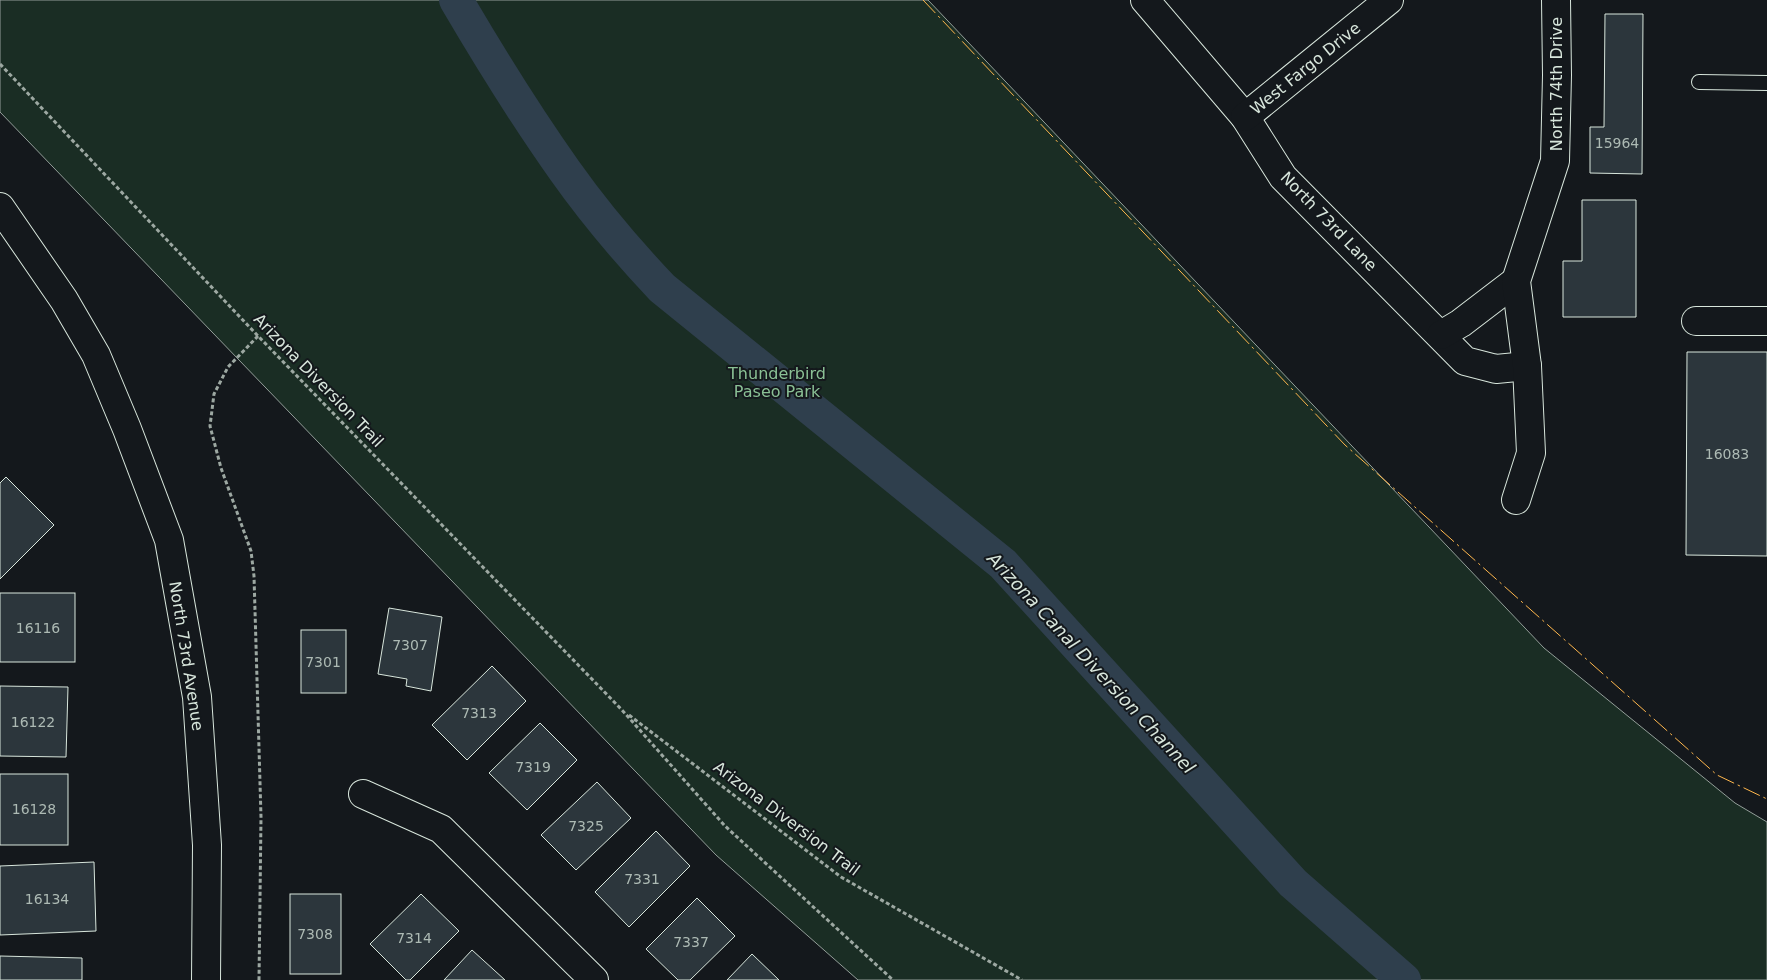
<svg xmlns="http://www.w3.org/2000/svg" width="1767" height="980" font-family="'DejaVu Sans',sans-serif">
<style>
.green{fill:#1a2d24;stroke:#939e99}
.lines{fill:none;stroke-linecap:round;stroke-linejoin:round}
.canal{stroke:#2f3f4d;stroke-width:34}
.building{fill:#2c363c;stroke:#d8e6dc}
.service-casing{stroke:#d8e6dc;stroke-width:16}
.minor-casing{stroke:#d8e6dc;stroke-width:30}
.tertiary-casing{stroke:#d8e6dc;stroke-width:30}
.path{stroke:#9da8a2;stroke-width:3;stroke-dasharray:4 2.5;stroke-linecap:butt}
.service{stroke:#14181c;stroke-width:14}
.minor{stroke:#14181c;stroke-width:28}
.tertiary{stroke:#14181c;stroke-width:28}
.power{stroke:#ffb74d;stroke-width:1;stroke-dasharray:18 4 2.5 4;stroke-linecap:butt}
.labels{text-anchor:middle;stroke-width:4;stroke-linejoin:round;paint-order:stroke}
.number-label{font-size:14px;fill:#adbab4}
.street-label{font-size:16px;fill:#d8e6dc;stroke:#14181c}
.park-label{font-size:16px;fill:#8ac095;stroke:#14181c}
.water-label{font-size:18px;font-style:italic;fill:#d8e6dc;stroke:#14181c}
</style>
<rect width="100%" height="100%" fill="#14181c"/>
<path class="green" d="M0,0H928L1544,648L1735,803L1767,822V980H858L716,855L0,112Z"/>
<g class="lines">
<path class="canal" d="M456,0C490,58 526,116 565,171C594,212 627,251 662,288L1003,564L1293,883L1404,980"/>
</g>
<g class="building">
<path d="M1605,14H1643L1642,174L1590,173V127H1604Z"/>
<path d="M1582,200H1636V317H1563V261H1582Z"/>
<path d="M1687,352H1767V556L1686,555Z"/>
<path d="M6,477L54,525L0,579V483Z"/>
<rect x="0" y="593" width="75" height="69"/>
<path d="M389,608L442,617L431,691L406,686L407,679L378,674Z"/>
<rect x="301" y="630" width="45" height="63"/>
<path d="M492,666L526,701L467,760L432,725Z"/>
<path d="M0,686L68,687L66,757L0,756Z"/>
<path d="M540,723L577,760L527,810L489,773Z"/>
<rect x="0" y="774" width="68" height="71"/>
<path d="M597,782L631,818L576,870L541,835Z"/>
<path d="M656,831L690,866L629,927L595,892Z"/>
<path d="M94,862L96,931L0,935V866Z"/>
<rect x="290" y="894" width="51" height="80"/>
<path d="M421,894L459,931L410,980H406L370,944Z"/>
<path d="M697,898L735,936L690,980H678L646,949Z"/>
<path d="M472,950L505,980H444Z"/>
<path d="M752,954L779,980H727Z"/>
<path d="M0,956L82,958V980H0Z"/>
</g>
<g class="lines">
<g class="service-casing">
<path id="service" d="M1699,82L1767,83"/>
</g>
<g class="minor-casing">
<g id="minor">
<path d="M1145,0L1245,117L1283,177L1465,361L1496,369L1527,366"/>
<path d="M1245,117L1389,0"/>
<path d="M1696,321H1767"/>
<path d="M1441,335L1461,323L1516,281"/>
<path d="M1516,500L1531,453L1527,366L1516,281L1555,161L1557,75L1556,0"/>
<path d="M363,794L441,829L594,980"/>
</g>
</g>
<g class="tertiary-casing">
<path id="tertiary" d="M0,207L64,300L96,355L127,429L169,540L197,697L207,845L206,980"/>
</g>
<g class="path">
<path d="M0,64L258,336L622,710L725,826L893,980"/>
<path d="M258,336L228,367L214,394L210,426L221,468L251,551L254,576L261,817L259,980"/>
<path d="M629,715L841,877L1022,980"/>
</g>
<use href="#service" class="service"/>
<use href="#minor" class="minor"/>
<use href="#tertiary" class="tertiary"/>
<path class="power" d="M923,0L1345,445L1717,775L1767,799"/>
</g>
<g class="labels">
<g class="number-label">
<text x="1617" y="148">15964</text>
<text x="1727" y="459">16083</text>
<text x="38" y="633">16116</text>
<text x="410" y="650">7307</text>
<text x="323" y="667">7301</text>
<text x="479" y="718">7313</text>
<text x="33" y="727">16122</text>
<text x="533" y="772">7319</text>
<text x="34" y="814">16128</text>
<text x="586" y="831">7325</text>
<text x="642" y="884">7331</text>
<text x="47" y="904">16134</text>
<text x="315" y="939">7308</text>
<text x="414" y="943">7314</text>
<text x="691" y="947">7337</text>
</g>
<g class="street-label">
<text transform="translate(1305 68) rotate(-39)" y="6">West Fargo Drive</text>
<text transform="translate(1556 84) rotate(-90)" y="6">North 74th Drive</text>
<text transform="translate(1329 221) rotate(46)" y="6">North 73rd Lane</text>
<text transform="translate(319 380) rotate(46)" y="6">Arizona Diversion Trail</text>
<text transform="translate(187 656) rotate(81)" y="6">North 73rd Avenue</text>
<text transform="translate(787 818) rotate(37)" y="6">Arizona Diversion Trail</text>
</g>
<g class="park-label">
<text x="777" y="379">Thunderbird<tspan x="777" dy="18">Paseo Park</tspan></text>
</g>
<g class="water-label">
<text transform="translate(1091 663) rotate(47)" y="6">Arizona Canal Diversion Channel</text>
</g>
</g>
</svg>
